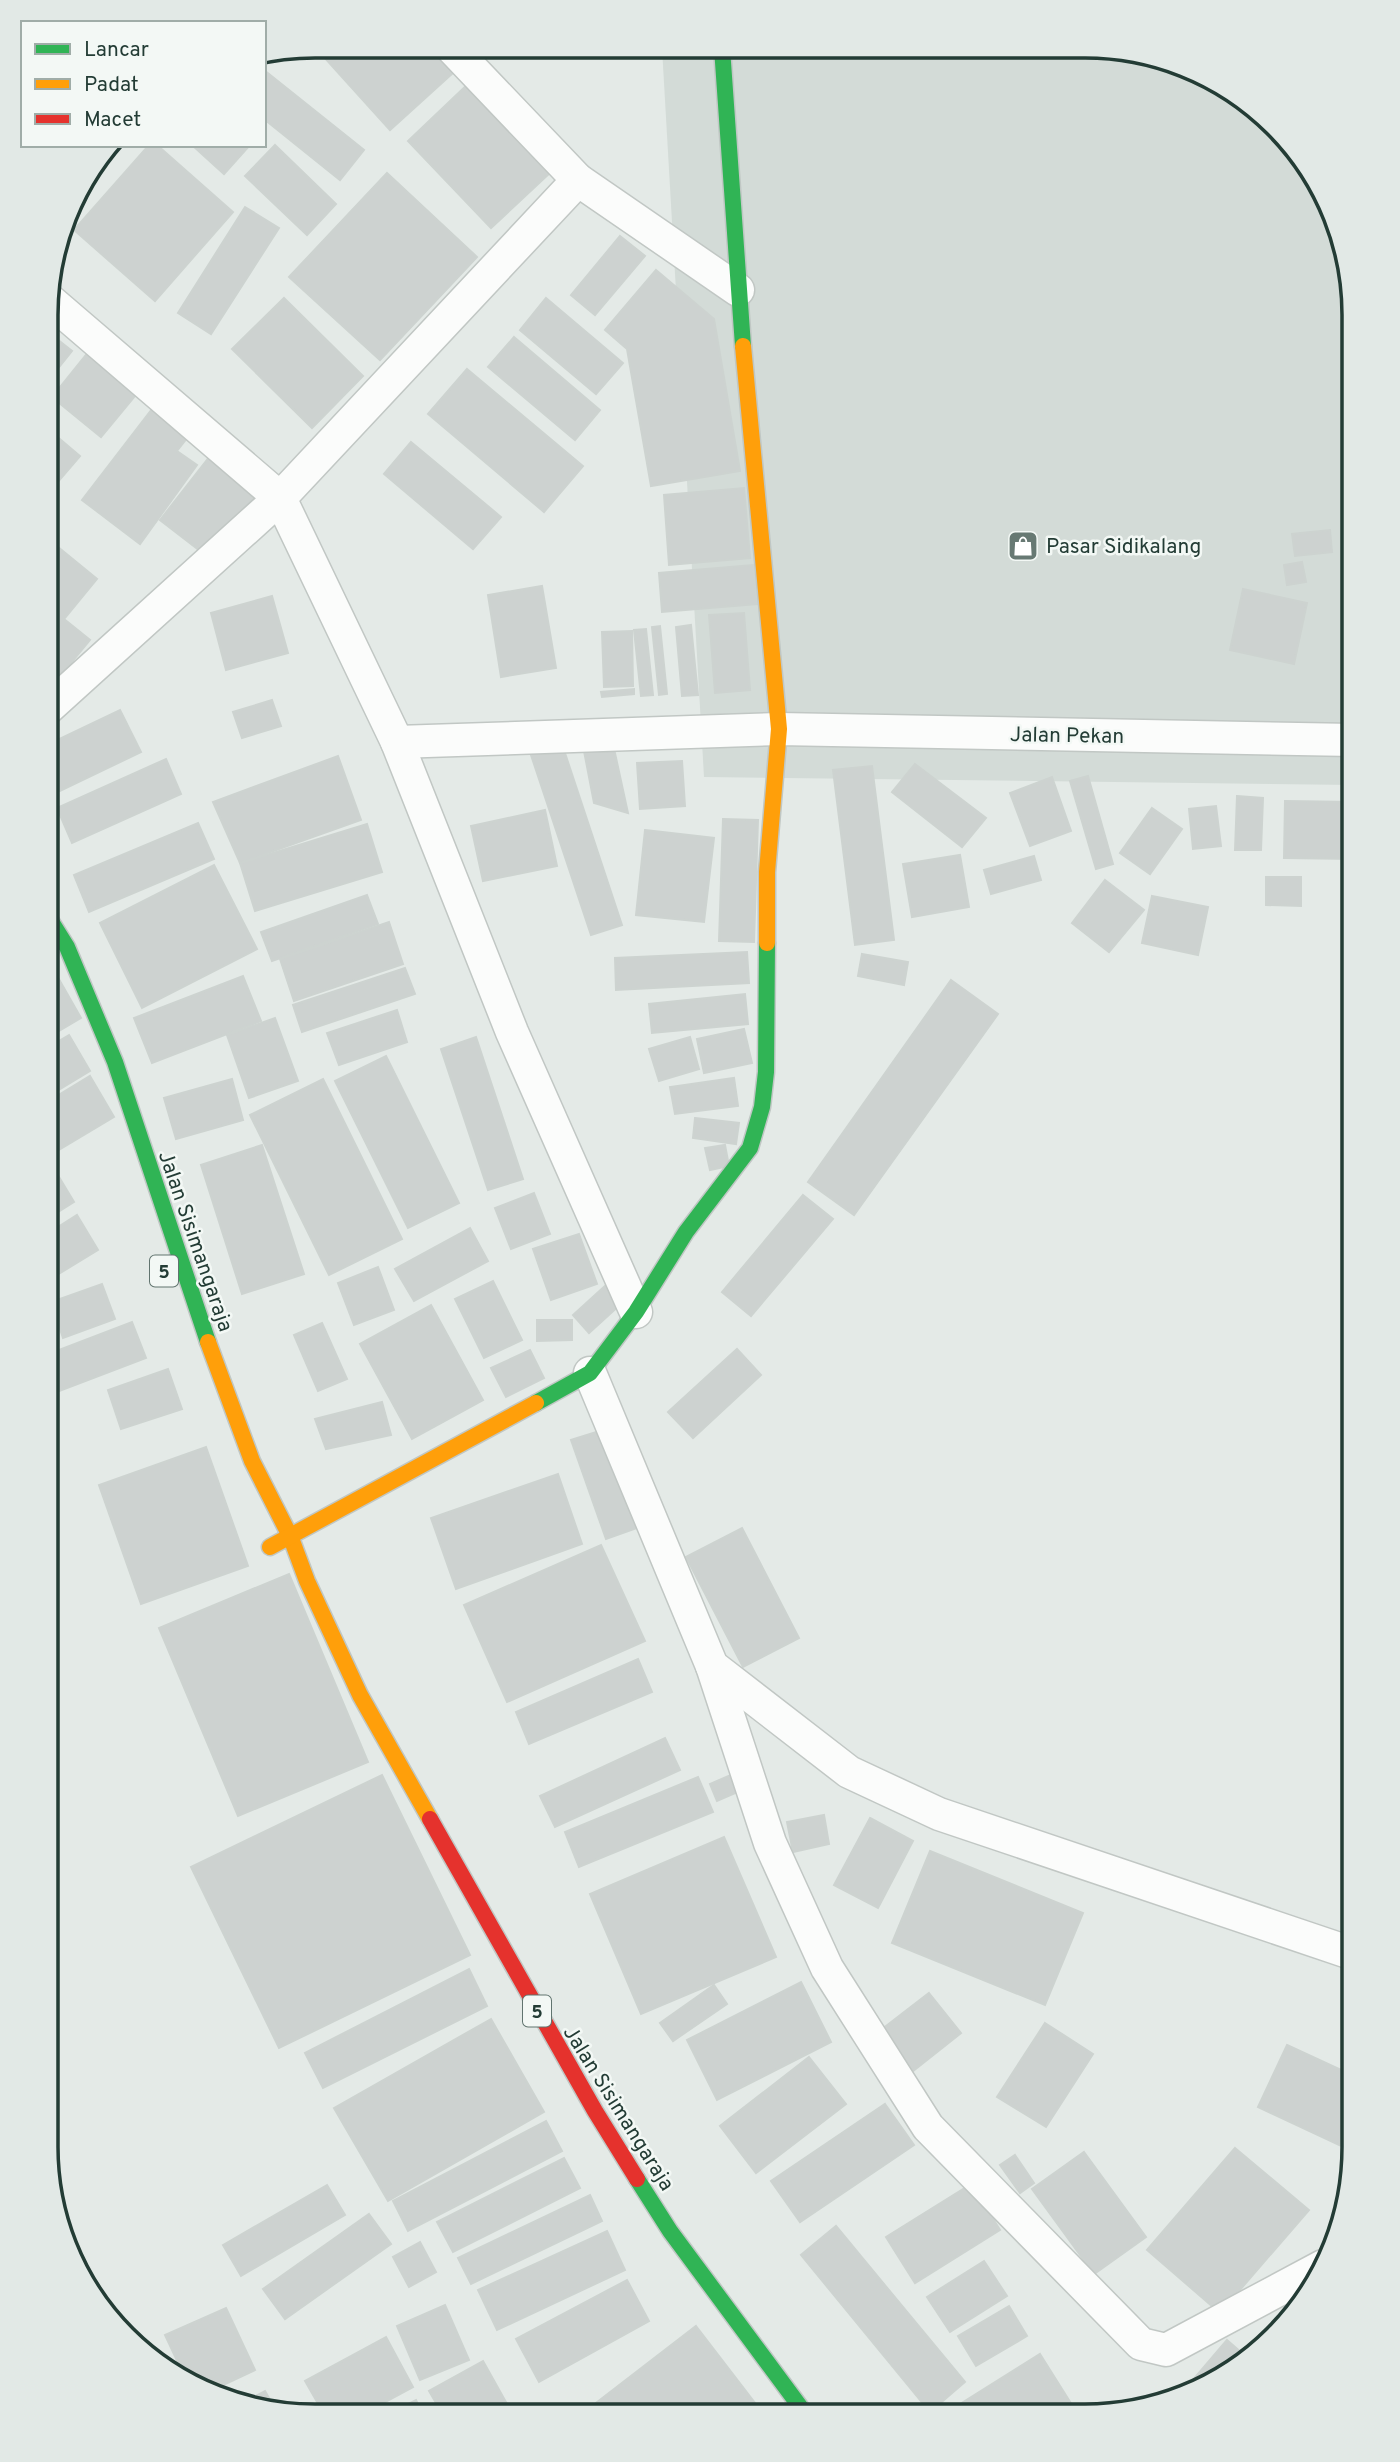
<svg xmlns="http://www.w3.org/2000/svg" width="1400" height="2462" font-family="Overpass,sans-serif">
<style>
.built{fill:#d3dbd7}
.building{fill:#cdd2d0;stroke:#cdd3d0;stroke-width:2}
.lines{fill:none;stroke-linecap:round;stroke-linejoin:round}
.street-casing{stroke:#c1c7c4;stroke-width:35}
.fast-casing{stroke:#c0c7c4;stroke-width:19}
.slow-casing{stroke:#c0c7c4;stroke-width:19}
.jam-casing{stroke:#c0c7c4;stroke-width:19}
.street{stroke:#fbfcfb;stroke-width:32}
.fast{stroke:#30b455;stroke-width:16}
.slow{stroke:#ff9f0a;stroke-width:16}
.jam{stroke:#e5322d;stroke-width:16}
.labels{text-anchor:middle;stroke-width:5;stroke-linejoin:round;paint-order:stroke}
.shield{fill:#f3f8f5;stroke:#61746f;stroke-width:2}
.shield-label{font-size:19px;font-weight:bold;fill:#233c35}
.poi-label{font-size:21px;fill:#233c35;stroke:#f3f8f5;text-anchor:start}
.street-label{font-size:21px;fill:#233c35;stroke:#f3f8f5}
.rim{fill:none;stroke:#233c35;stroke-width:3.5}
</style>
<rect width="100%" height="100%" fill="#e4eae7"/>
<path class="built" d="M662,48L1137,51L1204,73L1263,112L1309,165L1340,228L1354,315V785L704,777Z"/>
<g class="building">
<path d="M314,46H429L453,73L390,130Z"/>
<path d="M264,70L364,150L340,180L264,119Z"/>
<path d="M468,84L551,172L491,228L408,141Z"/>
<path d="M149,145H157L233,212L155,301L74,230Z"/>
<path d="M192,145H250L224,174Z"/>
<path d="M275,145L336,204L307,235L245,176Z"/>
<path d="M387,173L477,257L380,360L289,277Z"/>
<path d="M245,207L279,228L211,334L178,313Z"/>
<path d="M620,236L645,256L595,315L571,295Z"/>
<path d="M656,270L714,319L740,471L651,486L627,349L605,330Z"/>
<path d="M284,298L363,376L312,428L232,349Z"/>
<path d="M546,298L623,363L596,394L520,330Z"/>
<path d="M48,332L72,351L48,381Z"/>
<path d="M514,337L600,410L575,440L488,367Z"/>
<path d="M90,350L140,390L101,437L52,397Z"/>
<path d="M467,369L583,466L544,512L428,414Z"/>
<path d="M159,400L195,428L177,451L197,465L140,544L82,500Z"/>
<path d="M48,429L80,456L51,490L48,488Z"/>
<path d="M411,442L501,517L473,549L384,474Z"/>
<path d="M214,451L262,488L208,557L160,520Z"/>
<path d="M744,488L750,558L669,565L664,495Z"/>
<path d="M1330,530L1332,552L1295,556L1292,534Z"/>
<path d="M1347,531H1354V560L1351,561Z"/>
<path d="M47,538L97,579L64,619L90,640L47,692Z"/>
<path d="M1302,562L1306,582L1287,585L1284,565Z"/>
<path d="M753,565L757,604L662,612L659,573Z"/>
<path d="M542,586L556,668L501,677L488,595Z"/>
<path d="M1243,589L1307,603L1294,664L1230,650Z"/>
<path d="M272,596L288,653L226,670L211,613Z"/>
<path d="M744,613L750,690L715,693L709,615Z"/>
<path d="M691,625L698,695L682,696L676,627Z"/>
<path d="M660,626L667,694L659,695L652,627Z"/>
<path d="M646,629L653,695L641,696L634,630Z"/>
<path d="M632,631L633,686L604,687L602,632Z"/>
<path d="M634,689V694L602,697L601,692Z"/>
<path d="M272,700L281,726L242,738L233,712Z"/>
<path d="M120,710L141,752L60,791L47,763V745Z"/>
<path d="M560,738L622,925L591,935L529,749Z"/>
<path d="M613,744L628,813L594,803L584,751Z"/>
<path d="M338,756L361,820L240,863L213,802Z"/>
<path d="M166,759L181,794L72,843L57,808Z"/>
<path d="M682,761L685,806L640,809L637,763Z"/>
<path d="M915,764L986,818L962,847L892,792Z"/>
<path d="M872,766L894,940L855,945L833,770Z"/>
<path d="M1088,776L1113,864L1096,869L1070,781Z"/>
<path d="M1052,777L1071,831L1030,846L1010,793Z"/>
<path d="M1237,796L1263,798L1261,850H1235Z"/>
<path d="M1285,801L1354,802V859L1284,858Z"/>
<path d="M1216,806L1221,846L1193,849L1189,809Z"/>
<path d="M1152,808L1182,829L1150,874L1120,853Z"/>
<path d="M545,810L557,866L483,881L471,826Z"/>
<path d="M723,819L758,820L754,942L719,941Z"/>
<path d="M198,823L214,859L89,912L74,875Z"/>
<path d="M367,824L382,872L255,911L240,863Z"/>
<path d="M645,830L714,838L704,922L636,915Z"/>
<path d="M960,855L969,907L912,917L903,864Z"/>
<path d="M1034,856L1041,880L991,894L984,870Z"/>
<path d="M214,865L257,949L142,1008L100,923Z"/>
<path d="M1266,877H1301V906L1266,905Z"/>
<path d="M1105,880L1144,910L1109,952L1072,923Z"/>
<path d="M367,895L378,924L272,961L261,932Z"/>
<path d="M1152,896L1208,907L1198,955L1142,943Z"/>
<path d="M389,922L403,964L294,1001L280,959Z"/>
<path d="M747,952L749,983L616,990L615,958Z"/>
<path d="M862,954L908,962L904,985L858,976Z"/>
<path d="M405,968L415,994L302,1032L293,1005Z"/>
<path d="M56,974L81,1018L47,1038V979Z"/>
<path d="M243,976L261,1021L152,1063L134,1018Z"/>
<path d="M951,980L998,1014L854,1215L808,1182Z"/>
<path d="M745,994L748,1024L652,1033L649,1004Z"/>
<path d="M397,1010L407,1042L339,1065L327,1033Z"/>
<path d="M275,1018L298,1081L249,1098L227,1035Z"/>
<path d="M744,1029L752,1063L704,1073L697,1039Z"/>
<path d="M69,1035L90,1071L47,1097V1048Z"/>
<path d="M476,1037L523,1179L488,1190L441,1049Z"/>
<path d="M690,1037L699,1069L659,1081L649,1049Z"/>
<path d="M386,1056L459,1203L408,1228L335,1081Z"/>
<path d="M90,1076L114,1117L47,1157V1102Z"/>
<path d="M734,1078L738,1106L675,1114L670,1087Z"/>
<path d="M232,1079L243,1120L176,1139L164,1098Z"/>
<path d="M323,1079L402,1239L329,1275L250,1115Z"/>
<path d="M695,1118L739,1123L736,1144L693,1138Z"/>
<path d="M262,1145L304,1274L242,1294L201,1165Z"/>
<path d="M725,1145L729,1166L710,1170L705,1148Z"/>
<path d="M56,1172L74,1202L47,1219V1177Z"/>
<path d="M534,1193L550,1234L511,1249L495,1208Z"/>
<path d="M803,1195L833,1219L751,1316L722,1292Z"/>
<path d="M77,1215L98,1250L47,1281V1234Z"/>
<path d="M470,1228L488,1261L414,1301L395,1269Z"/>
<path d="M579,1234L597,1284L551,1300L533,1249Z"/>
<path d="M378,1267L394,1310L354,1325L338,1283Z"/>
<path d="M493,1281L522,1340L484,1358L455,1299Z"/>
<path d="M102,1284L115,1319L63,1338L51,1302Z"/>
<path d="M605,1286L621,1304L589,1333L573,1315Z"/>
<path d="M431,1305L483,1400L412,1439L360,1344Z"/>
<path d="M537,1320H572V1340L537,1341Z"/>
<path d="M132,1322L146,1358L46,1396V1355Z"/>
<path d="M322,1323L347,1379L318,1391L294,1335Z"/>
<path d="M737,1349L761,1375L693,1438L668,1412Z"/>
<path d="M530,1350L544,1378L506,1397L491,1368Z"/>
<path d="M168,1369L182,1409L121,1429L108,1390Z"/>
<path d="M382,1402L391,1435L326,1449L315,1419Z"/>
<path d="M606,1429L640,1527L606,1539L571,1440Z"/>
<path d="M206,1447L248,1566L141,1604L99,1485Z"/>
<path d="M558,1474L582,1544L456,1589L431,1518Z"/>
<path d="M742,1528L799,1638L743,1667L686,1557Z"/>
<path d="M601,1545L645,1641L507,1702L464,1605Z"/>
<path d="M289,1574L368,1762L238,1816L159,1628Z"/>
<path d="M638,1659L652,1692L529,1744L516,1712Z"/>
<path d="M665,1738L680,1770L555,1827L540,1796Z"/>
<path d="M733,1774L740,1791L717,1801L710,1784Z"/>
<path d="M382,1775L470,1955L279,2048L191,1867Z"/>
<path d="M698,1777L713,1812L579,1867L565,1832Z"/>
<path d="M824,1815L829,1844L793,1852L787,1822Z"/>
<path d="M870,1818L913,1841L878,1908L834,1885Z"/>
<path d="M724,1837L776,1957L641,2014L590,1894Z"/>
<path d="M930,1851L1083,1913L1045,2005L892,1943Z"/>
<path d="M469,1969L487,2006L323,2088L305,2053Z"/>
<path d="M801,1982L831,2042L717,2100L687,2040Z"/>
<path d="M714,1985L727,2004L673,2041L660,2023Z"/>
<path d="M929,1993L961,2033L913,2071L881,2030Z"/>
<path d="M491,2019L544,2112L388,2201L334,2108Z"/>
<path d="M1045,2023L1093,2054L1046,2127L997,2097Z"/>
<path d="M1287,2045L1354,2076V2152L1258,2107Z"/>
<path d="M809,2057L846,2104L756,2173L720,2126Z"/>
<path d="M885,2104L914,2145L800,2222L771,2181Z"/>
<path d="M546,2121L562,2151L408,2231L393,2201Z"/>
<path d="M1235,2148L1309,2210L1220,2313L1147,2250Z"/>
<path d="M1084,2152L1146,2237L1094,2274L1032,2189Z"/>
<path d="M1015,2155L1034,2183L1020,2193L1000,2165Z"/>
<path d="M564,2158L580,2188L453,2252L437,2222Z"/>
<path d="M971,2184L1000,2230L915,2283L886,2237Z"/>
<path d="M327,2185L345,2215L241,2276L223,2245Z"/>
<path d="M590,2195L602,2221L471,2284L458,2258Z"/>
<path d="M369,2214L391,2244L285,2319L263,2289Z"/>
<path d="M836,2226L965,2382L930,2412L801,2255Z"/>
<path d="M607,2231L625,2270L497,2330L478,2290Z"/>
<path d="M420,2242L436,2272L409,2287L393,2257Z"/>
<path d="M984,2261L1007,2296L950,2332L927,2297Z"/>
<path d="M627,2280L649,2321L539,2382L516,2339Z"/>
<path d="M445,2305L469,2360L420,2380L397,2326Z"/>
<path d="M1009,2306L1027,2336L976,2366L958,2336Z"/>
<path d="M226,2308L255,2370L206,2393L187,2382L165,2335Z"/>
<path d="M696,2326L765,2416L605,2415L596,2403Z"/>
<path d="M386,2337L413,2387L363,2414H324L305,2381Z"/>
<path d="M1227,2340L1250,2360L1175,2401Z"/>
<path d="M1040,2354L1072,2405L1054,2416H941Z"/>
<path d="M483,2361L512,2413L443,2415L429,2391Z"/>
<path d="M265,2391L278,2414L241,2404Z"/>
<path d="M416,2400L423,2415L388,2414Z"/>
</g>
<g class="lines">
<g class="street-casing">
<g id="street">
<path d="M450,46L578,180L738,290"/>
<path d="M48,299L280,498L397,742L512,1032L636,1312"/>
<path d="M47,709L280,498L578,180"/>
<path d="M397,742L779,729L1354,740"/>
<path d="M590,1373L712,1666L849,1772L939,1814L1354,1954"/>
<path d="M712,1666L770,1843L827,1968L928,2127L1141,2344L1166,2350L1323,2266"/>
</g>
</g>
<g class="fast-casing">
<g id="fast">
<path d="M722,48L743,346"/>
<path d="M47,915L67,947L115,1062L208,1342"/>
<path d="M536,1403L590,1373L636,1312L686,1232L750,1148L762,1107L766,1072L767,943"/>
<path d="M637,2179L670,2231L807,2416"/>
</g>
</g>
<g class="slow-casing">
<g id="slow">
<path d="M743,346L779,729L767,872V943"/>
<path d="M208,1342L252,1461L291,1538L307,1581L360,1695L430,1819"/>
<path d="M270,1547L536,1403"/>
</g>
</g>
<g class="jam-casing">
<path id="jam" d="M430,1819L595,2111L637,2179"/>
</g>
<use href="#street" class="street"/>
<use href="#fast" class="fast"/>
<use href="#slow" class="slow"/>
<use href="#jam" class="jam"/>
</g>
<defs>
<g id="shop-square" transform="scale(1.575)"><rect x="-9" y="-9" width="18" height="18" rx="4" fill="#677973" stroke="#f3f8f5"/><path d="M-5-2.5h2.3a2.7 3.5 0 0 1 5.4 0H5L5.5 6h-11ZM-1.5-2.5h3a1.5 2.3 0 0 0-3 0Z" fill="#fff"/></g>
</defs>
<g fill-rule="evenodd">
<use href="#shop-square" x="1023" y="546"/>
</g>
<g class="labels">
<g class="shield">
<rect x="150" y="1255.5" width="28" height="31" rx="5"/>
<rect x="523" y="1995.5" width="28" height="31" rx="5"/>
</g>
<g class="shield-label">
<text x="164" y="1278">5</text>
<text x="537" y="2018">5</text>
</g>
<g class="poi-label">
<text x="1046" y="553">Pasar Sidikalang</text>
</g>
<g class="street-label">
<text transform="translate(1067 735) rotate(1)" y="7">Jalan Pekan</text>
<text transform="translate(196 1241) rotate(71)" y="7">Jalan Sisimangaraja</text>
<text transform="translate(619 2108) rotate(58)" y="7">Jalan Sisimangaraja</text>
</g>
</g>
<path d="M0 0H1400V2462H0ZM315 58H1085A257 257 0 0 1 1342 315V2147A257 257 0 0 1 1085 2404H315A257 257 0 0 1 58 2147V315A257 257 0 0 1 315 58Z" fill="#e2e9e6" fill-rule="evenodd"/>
<path class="rim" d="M315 58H1085A257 257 0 0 1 1342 315V2147A257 257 0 0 1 1085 2404H315A257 257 0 0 1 58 2147V315A257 257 0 0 1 315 58Z"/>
<rect x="21" y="21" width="245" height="126" fill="#f3f8f5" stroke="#a0ada8" stroke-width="2"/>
<rect x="35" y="44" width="35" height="10" fill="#30b455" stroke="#a0ada8" stroke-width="2"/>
<text x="84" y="56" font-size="21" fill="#233c35">Lancar</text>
<rect x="35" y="79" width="35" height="10" fill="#ff9f0a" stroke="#a0ada8" stroke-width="2"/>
<text x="84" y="91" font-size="21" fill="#233c35">Padat</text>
<rect x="35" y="114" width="35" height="10" fill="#e5322d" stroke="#a0ada8" stroke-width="2"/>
<text x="84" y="126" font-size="21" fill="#233c35">Macet</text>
</svg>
